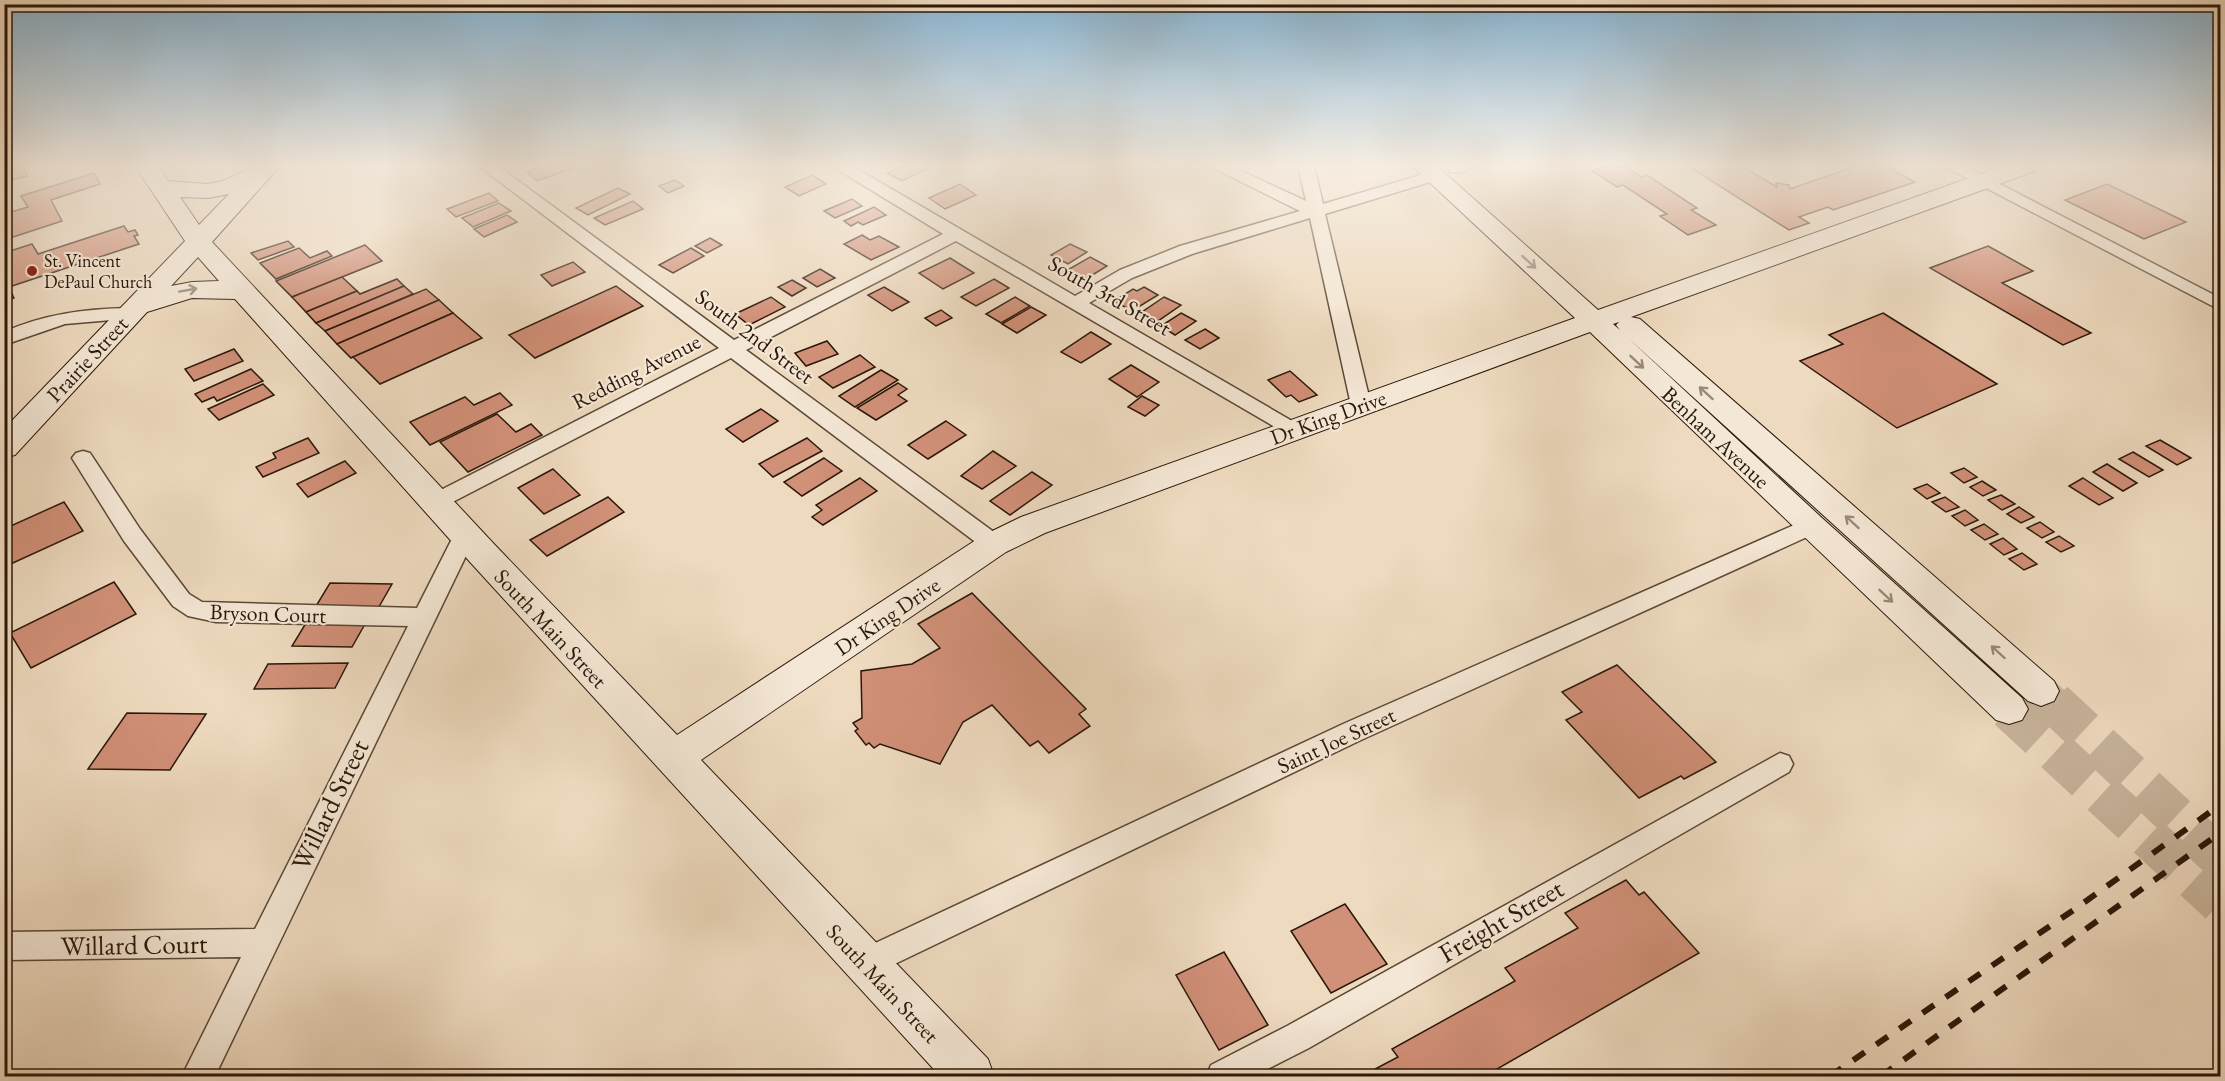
<svg xmlns="http://www.w3.org/2000/svg" width="2225" height="1081" font-family="'EB Garamond',serif">
<style>
.building{fill:#d19078;stroke:#2b1709;stroke-width:1.5}
.lines{fill:none;stroke-linecap:round;stroke-linejoin:round}
.secondary-tunnel-far1{stroke:#c7b39b;stroke-width:33;stroke-dasharray:33 16;stroke-linecap:butt}
.secondary-tunnel{stroke:#c7b39b;stroke-width:42;stroke-dasharray:42 21;stroke-linecap:butt}
.street-casing{stroke:#5c4836;stroke-width:3}
.secondary-casing{stroke:#2b1709;stroke-width:2}
.street{fill:#f4e7d5;fill-rule:evenodd}
.secondary{fill:#f4e7d5;fill-rule:evenodd}
.rail{stroke:#2b1709;stroke-width:6;stroke-dasharray:14 14;stroke-linecap:butt}
.oneway{stroke:#9a8979}
.poi-dot{fill:#8f2418;stroke:#f4e7d5;stroke-width:2}
.labels{text-anchor:middle;stroke-width:4.5;stroke-linejoin:round;paint-order:stroke}
.far-poi-label{font-size:18px;fill:#2b1709;stroke:#f4e7d5;text-anchor:start}
.street-label{font-size:22px;fill:#2b1709;stroke:#f4e7d5}
.near-street-label{font-size:27px;fill:#2b1709;stroke:#f4e7d5}
</style>
<rect width="100%" height="100%" fill="#eedabf"/>
<filter id="stains"><feTurbulence type="fractalNoise" baseFrequency=".00333" numOctaves="4"/><feColorMatrix values="0 0 0 0 .2 0 0 0 0 .09 0 0 0 0 .02 0 0 0 .5 -.17"/></filter>
<radialGradient id="worn" r=".72"><stop offset=".6" stop-color="#630" stop-opacity="0"/><stop offset="1" stop-color="#630" stop-opacity=".3"/></radialGradient>
<g class="building">
<path d="M24,166L27,176L4,182V171Z"/>
<path d="M543,166H572L573,168L537,181L527,172Z"/>
<path d="M902,166H927L929,168L902,181L887,173Z"/>
<path d="M1607,166H1624L1641,177L1647,175L1697,208L1691,210L1716,225L1688,235L1660,216L1667,214L1623,185L1617,187L1592,171Z"/>
<path d="M1688,166H1741L1777,187L1776,183L1789,185L1790,189L1856,166H1886L1915,182L1833,210L1828,207L1799,217L1809,223L1789,230Z"/>
<path d="M94,173L100,184L51,200L62,221L4,240V214L28,207L21,196Z"/>
<path d="M812,175L826,184L799,196L785,187Z"/>
<path d="M675,180L684,186L668,193L659,186Z"/>
<path d="M960,184L976,195L945,209L929,198Z"/>
<path d="M2107,184L2186,222L2144,239L2065,200Z"/>
<path d="M618,188L630,194L588,215L576,208Z"/>
<path d="M489,193L498,201L456,217L447,209Z"/>
<path d="M852,199L862,206L835,218L824,211Z"/>
<path d="M633,201L643,209L605,225L594,218Z"/>
<path d="M499,203L511,211L473,227L462,218Z"/>
<path d="M874,207L886,215L863,225L858,222L851,226L844,221Z"/>
<path d="M507,215L517,222L484,237L474,229Z"/>
<path d="M124,226L128,232L135,230L138,235L134,236L139,244L9,287L14,298L4,301V253L32,244L38,254Z"/>
<path d="M862,235L870,240L879,236L899,247L871,260L844,244Z"/>
<path d="M710,238L722,245L707,253L695,246Z"/>
<path d="M288,241L294,247L258,260L251,253Z"/>
<path d="M1070,244L1087,252L1068,264L1051,255Z"/>
<path d="M365,245L382,261L292,297L276,281Z"/>
<path d="M1988,246L2033,271L2002,283L2091,333L2063,345L1930,268Z"/>
<path d="M299,248L310,258L327,251L332,256L276,279L260,263Z"/>
<path d="M691,248L704,256L673,273L659,265Z"/>
<path d="M1090,257L1107,266L1081,282L1064,272Z"/>
<path d="M950,258L974,273L943,289L919,273Z"/>
<path d="M573,262L585,272L552,286L541,275Z"/>
<path d="M820,269L835,278L817,287L803,278Z"/>
<path d="M342,277L357,291L306,312L292,297Z"/>
<path d="M397,279L404,286L316,323L306,312L357,291L360,294Z"/>
<path d="M994,279L1009,288L976,306L961,297Z"/>
<path d="M792,280L806,288L792,296L778,287Z"/>
<path d="M404,286L413,294L325,331L316,323Z"/>
<path d="M616,286L643,306L535,358L509,335Z"/>
<path d="M884,287L909,302L892,311L868,295Z"/>
<path d="M1144,287L1158,295L1132,311L1114,301L1133,289L1137,291Z"/>
<path d="M426,289L439,300L337,344L325,331Z"/>
<path d="M771,297L785,307L749,325L735,314Z"/>
<path d="M1015,297L1030,306L1001,323L986,314Z"/>
<path d="M1164,297L1181,305L1155,323L1139,314Z"/>
<path d="M439,300L453,313L351,358L337,344Z"/>
<path d="M1031,307L1046,315L1017,333L1002,324Z"/>
<path d="M941,310L952,318L936,326L925,318Z"/>
<path d="M453,313L482,338L380,384L353,357Z"/>
<path d="M1181,313L1196,321L1175,335L1161,326Z"/>
<path d="M1883,313L1997,384L1897,428L1800,361L1843,344L1829,335Z"/>
<path d="M1205,329L1219,338L1200,349L1185,340Z"/>
<path d="M1091,332L1111,344L1081,363L1061,352Z"/>
<path d="M827,341L838,354L806,366L795,353Z"/>
<path d="M234,349L243,361L194,381L185,369Z"/>
<path d="M860,355L875,367L833,388L819,377Z"/>
<path d="M1131,365L1159,382L1137,397L1109,379Z"/>
<path d="M251,369L263,381L217,401L214,397L202,402L195,394Z"/>
<path d="M881,370L898,380L855,407L839,396Z"/>
<path d="M1290,371L1317,395L1299,402L1291,395L1286,397L1268,380Z"/>
<path d="M898,383L907,389L898,395L907,401L876,420L857,408Z"/>
<path d="M263,384L274,395L219,420L208,409Z"/>
<path d="M500,393L512,405L430,445L410,422L465,397L474,405Z"/>
<path d="M1142,396L1159,405L1145,416L1128,407Z"/>
<path d="M761,409L778,421L743,442L726,429Z"/>
<path d="M497,414L516,432L531,424L542,435L468,472L440,442Z"/>
<path d="M946,421L966,435L928,459L908,445Z"/>
<path d="M308,438L319,453L263,477L256,467L276,458L273,453Z"/>
<path d="M807,438L822,451L773,477L759,464Z"/>
<path d="M2160,440L2191,458L2177,465L2146,446Z"/>
<path d="M993,451L1016,466L982,489L961,476Z"/>
<path d="M2133,452L2163,470L2149,477L2119,459Z"/>
<path d="M824,458L842,471L802,496L784,482Z"/>
<path d="M345,461L356,473L308,497L297,484Z"/>
<path d="M2107,464L2137,483L2123,491L2093,472Z"/>
<path d="M1964,468L1977,477L1964,483L1951,473Z"/>
<path d="M553,469L580,495L544,514L518,488Z"/>
<path d="M1032,472L1052,485L1010,515L990,501Z"/>
<path d="M860,478L877,491L823,525L812,517L822,510L816,505Z"/>
<path d="M2083,478L2113,498L2099,505L2069,486Z"/>
<path d="M1982,481L1996,490L1983,496L1970,487Z"/>
<path d="M1927,484L1940,493L1927,499L1914,489Z"/>
<path d="M2001,495L2015,504L2002,510L1988,500Z"/>
<path d="M608,497L624,512L547,556L530,540Z"/>
<path d="M1945,497L1959,507L1946,512L1932,502Z"/>
<path d="M64,502L83,531L4,567V529Z"/>
<path d="M2019,507L2034,517L2021,523L2007,514Z"/>
<path d="M1965,510L1978,520L1965,526L1952,516Z"/>
<path d="M2040,522L2054,532L2042,538L2027,528Z"/>
<path d="M1984,524L1998,534L1985,540L1971,530Z"/>
<path d="M2059,536L2074,546L2061,552L2046,542Z"/>
<path d="M2003,538L2017,549L2004,555L1990,544Z"/>
<path d="M2022,553L2037,564L2024,570L2009,559Z"/>
<path d="M114,582L136,614L31,668L10,633Z"/>
<path d="M330,583L392,584L376,612L313,611Z"/>
<path d="M972,593L1086,709L1079,714L1090,726L1049,753L1038,741L1030,746L992,705L963,722L940,764L880,744L874,748L869,743L866,745L855,731L858,729L853,723L862,718L861,671L912,664L940,648L918,624Z"/>
<path d="M306,623L365,624L352,647L292,646Z"/>
<path d="M348,663L335,688L254,689L268,664Z"/>
<path d="M1617,665L1716,762L1684,779L1681,776L1639,798L1566,720L1582,712L1562,692Z"/>
<path d="M127,713L206,714L170,770L88,769Z"/>
<path d="M1626,880L1639,895L1644,892L1699,953L1485,1076H1362L1398,1057L1392,1049L1515,981L1505,968L1578,928L1565,913Z"/>
<path d="M1345,904L1387,964L1331,993L1291,931Z"/>
<path d="M1224,952L1268,1025L1219,1050L1176,975Z"/>
</g>
<g class="lines">
<path class="secondary-tunnel-far1" d="M2041,691L2055,704"/>
<g class="secondary-tunnel">
<path d="M2053,702L2220,858"/>
<path d="M2009,709L2220,903"/>
</g>
<g class="street-casing">
<g id="street">
<path d="M479,166H498L734,340L943,234L832,166H852L1075,296L1120,270L1180,246L1300,211L1209,166H1231L1306,201L1298,166H1314L1323,204L1434,171L1442,176L1440,179L1325,214L1371,405L1368,410H1354L1351,405L1310,218L1192,254L1132,278L1089,303L1299,425L1302,430L1299,435L1292,437L956,241L746,350L1002,538L1005,544L1002,550L994,552L986,550L731,358L443,507L435,510L427,507L424,502L427,497L719,348Z"/>
<path d="M1450,166H1473L1462,172H1450Z"/>
<path d="M1944,166H1965L2220,298V310Z"/>
<path d="M128,308L135,310L137,314L135,318L65,324L4,345V332C44,314 85,309 128,308Z"/>
<path d="M83,451L90,453L140,529L189,594L202,602L417,608L457,529L465,527L473,529L476,535L215,1076H182L241,957L4,960V932L255,929L408,626L216,622L188,616L173,606L124,541L72,458L76,453Z"/>
<path d="M1810,518L1818,520L1821,526L1818,532L1361,740L876,973L865,977L854,973L850,963L854,953L1343,724Z"/>
<path d="M1780,753L1789,756L1793,764L1789,772L1309,1048L1254,1076H1206L1211,1065L1287,1026Z"/>
</g>
</g>
<g class="secondary-casing">
<path id="secondary" d="M135,166H158L168,181L208,184L223,181L256,166H280L212,242L494,544L677,735L982,536L1021,517L1575,318L1412,166H1437L1598,310L2003,166H2038L2035,171L1631,317L1640,319L2054,681L2059,691L2054,701L2041,706L2028,701L1627,337L1822,518L2022,698L2028,709L2022,720L2009,724L1996,720L1590,332L1045,533L1006,552L701,760L988,1059L994,1076H940L470,562L235,299L192,298L147,312L15,455L4,458V429L185,241ZM229,194L199,225L180,197L208,198ZM198,257L219,281L192,282L171,286ZM1619,322L1616,325L1620,330L1613,324Z"/>
</g>
<use href="#street" class="street"/>
<use href="#secondary" class="secondary"/>
<g class="rail">
<path d="M1830,1076L2075,909L2220,805"/>
<path d="M1881,1076L2220,833"/>
</g>
</g>
<defs><path id="oneway-shaft" d="M-6 0H5M1.5-3L5.5 0L1.5 3" fill="none" stroke-width="1.6" stroke-linecap="round" stroke-linejoin="round" transform="scale(1.5)"/></defs>
<g class="oneway">
<use href="#oneway-shaft" transform="translate(1529 262) rotate(42)"/>
<use href="#oneway-shaft" transform="translate(188 290) rotate(-10)"/>
<use href="#oneway-shaft" transform="translate(1637 362) rotate(43)"/>
<use href="#oneway-shaft" transform="translate(1706 393) rotate(-138)"/>
<use href="#oneway-shaft" transform="translate(1852 522) rotate(-138)"/>
<use href="#oneway-shaft" transform="translate(1886 596) rotate(43)"/>
<use href="#oneway-shaft" transform="translate(1998 652) rotate(-138)"/>
</g>
<linearGradient id="sky" x2="0" y2="1"><stop stop-color="#89b6d5"/><stop offset="0.52" stop-color="#f7eee2"/><stop offset="1" stop-color="#f7eee2" stop-opacity="0"/></linearGradient>
<rect width="2225" height="318" fill="url(#sky)"/>
<circle class="poi-dot" cx="32" cy="271" r="6"/>
<g class="labels">
<g class="far-poi-label">
<text x="44" y="267">St. Vincent<tspan x="44" dy="21">DePaul Church</tspan></text>
</g>
<g class="street-label">
<text transform="translate(1110 295) rotate(30)" y="8">South 3rd Street</text>
<text transform="translate(755 336) rotate(37)" y="8">South 2nd Street</text>
<text transform="translate(87 359) rotate(-47)" y="8">Prairie Street</text>
<text transform="translate(636 371) rotate(-27)" y="8">Redding Avenue</text>
<text transform="translate(1328 417) rotate(-20)" y="8">Dr King Drive</text>
<text transform="translate(1716 437) rotate(43)" y="8">Benham Avenue</text>
<text transform="translate(268 613) rotate(2)" y="8">Bryson Court</text>
<text transform="translate(887 616) rotate(-34)" y="8">Dr King Drive</text>
<text transform="translate(551 628) rotate(47)" y="8">South Main Street</text>
<text transform="translate(1336 740) rotate(-25)" y="8">Saint Joe Street</text>
<text transform="translate(883 983) rotate(47)" y="8">South Main Street</text>
</g>
<g class="near-street-label">
<text transform="translate(330 805) rotate(-64)" y="9">Willard Street</text>
<text transform="translate(1501 921) rotate(-30)" y="9">Freight Street</text>
<text transform="translate(134 945) rotate(-1)" y="9">Willard Court</text>
</g>
</g>
<rect width="2225" height="1081" fill="none" stroke="#eedabf" stroke-width="24"/>
<rect x="6" y="6" width="2213" height="1069" fill="none" stroke="#2b1709" stroke-width="3"/>
<rect x="12" y="12" width="2201" height="1057" fill="none" stroke="#2b1709" stroke-width="1.5"/>
<rect width="100%" height="100%" filter="url(#stains)"/>
<rect width="100%" height="100%" fill="url(#worn)"/>
</svg>
